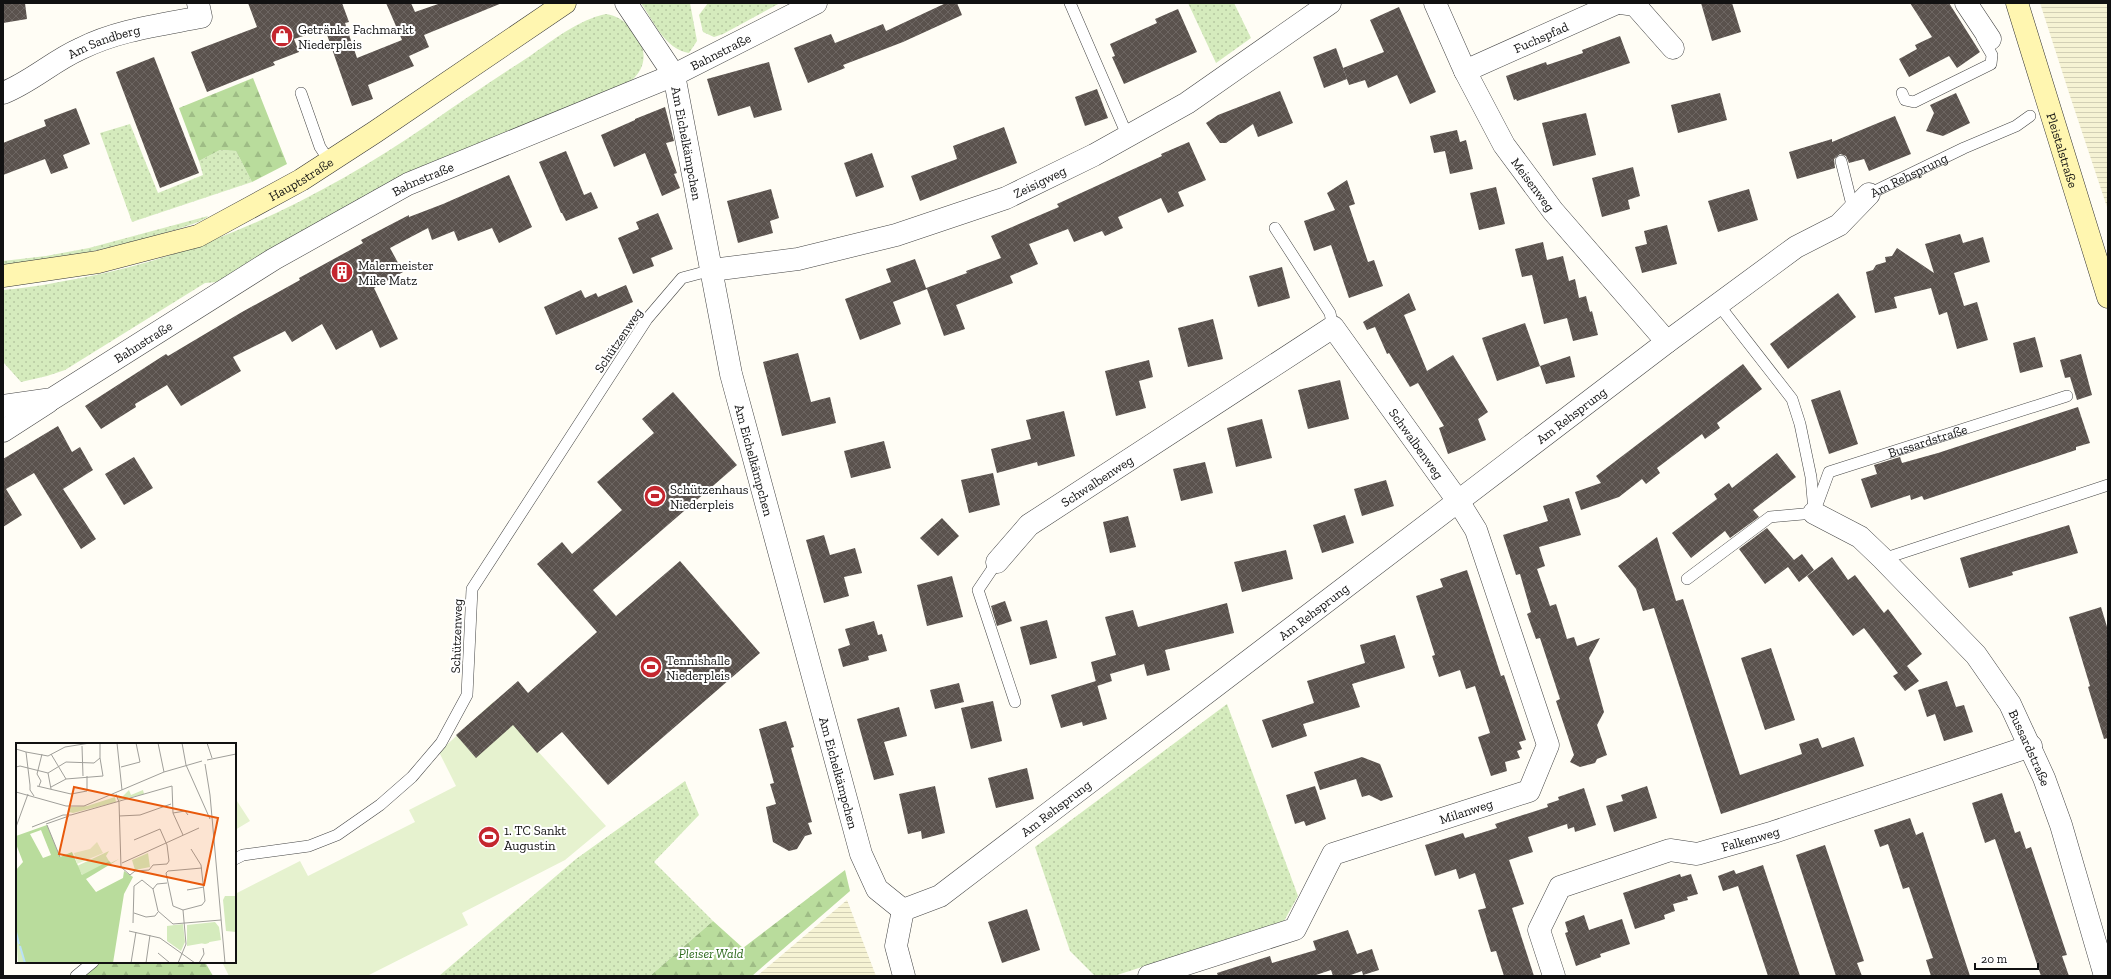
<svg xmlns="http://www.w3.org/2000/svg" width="2111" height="979" font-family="'Zilla Slab',serif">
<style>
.farmland{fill:url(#farmland-rules)}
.grass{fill:url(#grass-dots)}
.forest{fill:url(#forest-firs)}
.pitch{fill:#e6f2cf}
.building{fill:url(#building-cross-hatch)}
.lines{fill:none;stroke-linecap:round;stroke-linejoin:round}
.lane-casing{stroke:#444;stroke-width:12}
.street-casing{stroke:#444;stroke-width:23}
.secondary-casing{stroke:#333;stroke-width:23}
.lane{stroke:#fff;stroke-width:11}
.street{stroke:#fff;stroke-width:22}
.secondary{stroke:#fff6b0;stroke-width:22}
.labels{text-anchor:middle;stroke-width:4;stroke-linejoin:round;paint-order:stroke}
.poi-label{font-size:13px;fill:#111;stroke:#fff;text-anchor:start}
.street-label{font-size:13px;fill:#111;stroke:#fff}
.park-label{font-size:13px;font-style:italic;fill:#2f6b1f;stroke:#fff}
.inset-river{fill:none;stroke:#b9e0f7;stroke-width:2}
.inset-road{fill:none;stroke:#a09f9a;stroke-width:1}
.view{fill:#e8590c;fill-opacity:0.15;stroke:#e8590c;stroke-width:2}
.inset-edge{fill:none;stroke:#111;stroke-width:2}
</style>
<defs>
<pattern id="farmland-rules" width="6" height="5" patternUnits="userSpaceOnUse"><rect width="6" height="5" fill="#f6f3d4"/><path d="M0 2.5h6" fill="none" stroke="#d2cfb5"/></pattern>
<pattern id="grass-dots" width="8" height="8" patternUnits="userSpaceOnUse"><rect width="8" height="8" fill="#d5ebbd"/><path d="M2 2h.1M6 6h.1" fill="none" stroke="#b6c8a1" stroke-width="1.8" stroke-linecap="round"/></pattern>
<pattern id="forest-firs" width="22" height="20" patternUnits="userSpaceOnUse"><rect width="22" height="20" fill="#b9dc9c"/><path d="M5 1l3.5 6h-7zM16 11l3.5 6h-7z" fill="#9ebc85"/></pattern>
<pattern id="building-cross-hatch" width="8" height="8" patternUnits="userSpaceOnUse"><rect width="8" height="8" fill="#5a524d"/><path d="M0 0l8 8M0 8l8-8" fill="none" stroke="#6d6662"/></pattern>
</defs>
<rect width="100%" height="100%" fill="#fffdf5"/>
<g class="farmland">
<path d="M2040,3H2108V210L2070,96Z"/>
<path d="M847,900L876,976H757Z"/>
</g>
<g class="grass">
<path d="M641,3H690L697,41L689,53C665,49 654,22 641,3Z"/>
<path d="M708,3H780L723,34L714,37L703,32L699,15Z"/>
<path d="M1188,3H1234L1251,38L1216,63Z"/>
<path d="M606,14C633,18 657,54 635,77C630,83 618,87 610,90L410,172L217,282L205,283L65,370L47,376L21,382L4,363L3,290C31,288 59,282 86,277C212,252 324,196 429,124C462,101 496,78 530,56C553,40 578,20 606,14Z"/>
<path d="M130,124L158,193L203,175L199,161L220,150L236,151L252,182L132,222L100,133Z"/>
<path d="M208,216C202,227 78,255 57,259C40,262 21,263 3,265V261L46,256L89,248Z"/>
<path d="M1227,704L1298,896L1284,921L1114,976H1095L1070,951L1035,847Z"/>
<path d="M685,781L699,815L654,862L713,921L650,976H439L576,859Z"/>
</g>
<g class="forest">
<path d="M253,78L287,164L252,182L236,151L220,150L199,161L179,108Z"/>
<path d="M845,870L850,891L752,976H650L713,921L743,948Z"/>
<path d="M93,962H205L213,976H76Z"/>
</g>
<g class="pitch">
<path d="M493,702L606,826L565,860L462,913L468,925L367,976H229L222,962H235V894L300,861L308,876L415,822L409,810L456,786L439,752Z"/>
<path d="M235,798L250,821L235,830Z"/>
</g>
<g class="building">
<path d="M3,3H25L27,19L3,23Z"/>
<path d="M248,3H342L349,22L345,23L357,58L402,40L386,3H411L415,12L441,3H502L424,35L429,47L409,56L414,66L368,85L373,99L352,106L325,29L294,39L299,52L273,62L275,65L207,92L191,52L257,27Z"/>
<path d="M946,3H957L962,15L903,42L843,65L845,68L808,83L794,48L831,34L835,43L883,24L886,31Z"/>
<path d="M1701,3H1732L1741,32L1712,41Z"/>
<path d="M1910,3H1949L1980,52L1957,68L1949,56L1909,77L1899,59L1917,49L1915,45L1932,37Z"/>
<path d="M1399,7L1436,92L1410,104L1397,75L1368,88L1365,80L1349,85L1343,68L1384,52L1370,20Z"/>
<path d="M1178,9L1197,52L1124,84L1112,57L1115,56L1110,44L1157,23L1155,19Z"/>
<path d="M1620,36L1630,63L1517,101L1516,99L1514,100L1506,76L1546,62L1547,65L1583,53L1582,50Z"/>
<path d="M1336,48L1347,79L1324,88L1313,57Z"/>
<path d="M154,57L199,173L160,188L116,72Z"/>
<path d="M769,62L782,110L754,118L750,106L718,116L707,79Z"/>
<path d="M1097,89L1108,118L1085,126L1075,97Z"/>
<path d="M1280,91L1293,123L1258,137L1253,124L1226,143H1220L1206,123L1218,115Z"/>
<path d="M1720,93L1727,120L1678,133L1671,105Z"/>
<path d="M1956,93L1970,123L1943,136L1926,131L1934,113L1930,105Z"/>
<path d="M665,107L674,141L666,143L677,173L674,174L680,188L662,196L645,153L614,167L601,135L635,120V119Z"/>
<path d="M76,108L90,144L63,155L68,168L51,174L45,159L3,175V143L46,126L44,120Z"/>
<path d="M1586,113L1596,155L1553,166L1542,123Z"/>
<path d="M1895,116L1911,154L1869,171L1864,159L1849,163L1846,156L1840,154L1834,159L1835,168L1797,179L1789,152L1832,139V142Z"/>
<path d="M1004,127L1017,163L920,201L911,176L957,159L953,146Z"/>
<path d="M1457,130L1460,142L1466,140L1473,169L1450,174L1445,151L1434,153L1430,136Z"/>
<path d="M1189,142L1206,180L1178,192L1184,206L1168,213L1161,198L1118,217L1123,228L1105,236L1102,231L1074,242L1068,229L1029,244L1038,264L1010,276L1013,283L956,305L965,329L944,336L927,289L893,302L901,324L860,340L845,299L891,282L886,269L915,259L926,288L967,273L966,271L1001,258L991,236L1059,207L1057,204L1162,156L1161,154Z"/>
<path d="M566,151L584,195L591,192L598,208L566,221L562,213H561L539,162Z"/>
<path d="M872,153L884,187L856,197L844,163Z"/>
<path d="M1633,167L1640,196L1628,200L1630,209L1602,217L1592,178Z"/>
<path d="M509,175L532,227L499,243L492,228L458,241L454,231L432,240L428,228L390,248L403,272L374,288L398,339L380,348L372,330L336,350L322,324L292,342L285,331L233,357L241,371L181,406L167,385L135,404L136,407L101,429L85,406L166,354L168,356L242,312L300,280L299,278L363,243L361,240L409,215V217L443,204Z"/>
<path d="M1347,180L1355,204L1349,206L1368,262L1374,260L1383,286L1349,298L1331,245L1314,251L1304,221L1335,210L1327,193Z"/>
<path d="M1496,187L1505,224L1479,230L1470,193Z"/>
<path d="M771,189L779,218L770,221L773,233L738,243L727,201Z"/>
<path d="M1749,189L1758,220L1718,232L1708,201Z"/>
<path d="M658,213L673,249L651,258L654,266L633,274L618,238L639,229L636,222Z"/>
<path d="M1667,225L1677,264L1642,273L1635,247L1647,244L1644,231Z"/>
<path d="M1960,234L1963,243L1983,237L1990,262L1954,273L1964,306L1977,302L1988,340L1957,349L1947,312L1939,315L1931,288L1894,297L1897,308L1875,313L1866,272L1873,270L1876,265L1886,262L1885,257L1892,256L1897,248L1934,273L1925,244Z"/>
<path d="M1543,242L1547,260L1563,256L1569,281L1575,279L1579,298L1586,296L1590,312L1592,311L1598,335L1573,341L1567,318L1544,324L1532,275L1522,277L1515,249Z"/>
<path d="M1282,267L1290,298L1258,307L1249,276Z"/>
<path d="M626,285L633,302L556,335L544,307L581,290L585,298L596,293L598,297Z"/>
<path d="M1409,293L1416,310L1404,315L1427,371L1453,355L1488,412L1478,419L1486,440L1448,454L1439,428L1444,426L1418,383L1410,387L1389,353L1387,354L1375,327L1367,330L1363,322Z"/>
<path d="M1838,293L1856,317L1788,369L1770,344Z"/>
<path d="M1213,319L1223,359L1188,367L1178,328Z"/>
<path d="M1525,323L1540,366L1497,381L1482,338Z"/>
<path d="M2035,337L2043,367L2020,373L2013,343Z"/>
<path d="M798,353L811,402L830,397L836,423L782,436L763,362Z"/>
<path d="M2081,354L2092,395L2077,400L2070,377L2065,378L2060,360Z"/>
<path d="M1570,356L1575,377L1546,384L1540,366Z"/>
<path d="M1149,360L1153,377L1139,381L1146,408L1116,416L1105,371Z"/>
<path d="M1743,364L1762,389L1717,423L1720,428L1705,439L1702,434L1657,468L1660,473L1646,484L1642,479L1619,497L1581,510L1575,492L1601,483L1596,476Z"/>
<path d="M1340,380L1349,419L1308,429L1298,390Z"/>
<path d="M1840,390L1858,444L1829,454L1811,400Z"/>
<path d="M673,392L737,465L593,590L616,616L680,561L760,653L608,785L562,732L537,753L513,725L476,758L456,735L518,681L528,693L597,632L537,564L562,542L572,554L622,510L597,482L654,433L642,419Z"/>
<path d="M2078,407L2090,443L2076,447V450L1924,500L1922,496L1911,500L1910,495L1871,508L1861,479L1877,474L1874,465L1900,457L1902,463L1938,453Z"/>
<path d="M1064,411L1075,456L1038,466L1037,462L997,473L991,449L1031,439L1026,420Z"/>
<path d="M1262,419L1272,458L1236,467L1227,428Z"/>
<path d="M58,426L72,452L80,447L93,470L63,489L96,539L81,549L34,473L6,489L22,515L3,527V459Z"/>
<path d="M884,441L891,468L851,478L844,451Z"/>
<path d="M1777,453L1796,477L1753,510L1759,517L1730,538L1725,531L1691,558L1672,533L1717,499L1714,494L1721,489L1729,483L1732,488Z"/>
<path d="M134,457L153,488L124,505L105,474Z"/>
<path d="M1205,462L1213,493L1181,501L1173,469Z"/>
<path d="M993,473L1000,505L969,513L961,480Z"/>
<path d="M1386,480L1394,506L1362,516L1354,489Z"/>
<path d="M1569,498L1581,535L1539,547L1545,566L1537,569L1550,606L1556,604L1567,639L1574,637L1577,646L1600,638L1589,658L1604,712L1597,725L1607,755L1597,759L1595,763L1580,767L1570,762L1574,755L1556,701L1560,699L1540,638L1536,639L1527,614L1531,612L1520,574L1516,575L1503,535L1548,521L1543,506Z"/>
<path d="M1345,515L1354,543L1322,553L1313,525Z"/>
<path d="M1128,516L1136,547L1110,553L1103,522Z"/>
<path d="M942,518L959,536L938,556L920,538Z"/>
<path d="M2069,525L2078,553L2012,572L2013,575L1969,588L1960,558Z"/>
<path d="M1767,528L1794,560L1802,554L1814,570L1799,582L1788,567L1765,584L1739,549Z"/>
<path d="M824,535L830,555L855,548L862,573L844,577L849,596L824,603L806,540Z"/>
<path d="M1657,537L1676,601L1683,599L1740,775L1802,754L1799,744L1818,738L1822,748L1854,737L1864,766L1721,814L1654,608L1643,611L1636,589L1618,566Z"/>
<path d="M1286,550L1293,579L1242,592L1234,562Z"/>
<path d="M1832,557L1848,580L1855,575L1884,613L1888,609L1922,654L1907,666L1919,681L1905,691L1893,676L1898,673L1864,628L1853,636L1807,576Z"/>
<path d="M1467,570L1501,676L1504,675L1526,740L1519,742L1522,749L1517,751L1520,758L1505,762L1507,771L1491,776L1478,737L1490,733L1475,686L1466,689L1460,670L1439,677L1432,656L1435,655L1416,596L1443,587L1440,579Z"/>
<path d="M952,576L963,617L927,626L917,585Z"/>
<path d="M1005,601L1012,621L997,626L991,606Z"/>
<path d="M1227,603L1234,633L1165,650L1170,670L1147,676L1144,664L1110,674L1112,681L1097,686L1091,662L1116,655L1105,617L1133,610L1138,627Z"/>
<path d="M2101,607L2108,630V738L2104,739L2088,687L2090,686L2069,617Z"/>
<path d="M1047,620L1057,658L1030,665L1020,627Z"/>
<path d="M874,621L878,635L882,634L887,651L868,656L869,660L843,667L838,649L850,645L845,629Z"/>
<path d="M1395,635L1405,668L1352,684L1360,707L1303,724L1307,736L1272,748L1262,720L1314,703L1307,681L1365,663L1360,645Z"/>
<path d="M1771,648L1795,720L1765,730L1741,658Z"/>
<path d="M1096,681L1107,719L1083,726L1082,722L1061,728L1051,695Z"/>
<path d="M1947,681L1956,707L1964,705L1973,732L1944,741L1935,714L1927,717L1918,690Z"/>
<path d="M959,683L964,702L935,709L930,690Z"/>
<path d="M993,701L1002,741L971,749L961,708Z"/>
<path d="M899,707L907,736L884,742L894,775L874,780L857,719Z"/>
<path d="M786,721L794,747L791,748L812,822L808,823L812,834L805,836L797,849L789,851L773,842L766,807L776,804L770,784L774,783L759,729Z"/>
<path d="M1362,757L1380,764L1393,797L1381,801L1369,795L1362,797L1356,779L1320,790L1314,772Z"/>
<path d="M1027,768L1034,799L996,808L988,778Z"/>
<path d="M935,786L945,833L922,839L921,831L908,834L899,794Z"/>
<path d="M1315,786L1326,819L1306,826L1304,821L1295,824L1286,795Z"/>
<path d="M1647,786L1657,818L1614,832L1606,806L1623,801L1621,795Z"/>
<path d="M1584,788L1596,825L1575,832L1574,827L1568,829L1567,824L1528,837L1533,852L1509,860L1524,904L1512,908L1534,976H1504L1496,951L1491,952L1478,910L1486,908L1475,873L1459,879L1456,869L1435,876L1425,845L1463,833L1465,838L1497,828L1495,824L1548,807L1547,804L1559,800L1558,797Z"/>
<path d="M2002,793L2015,833L2020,831L2026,849L2031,847L2067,955L2062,956L2069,976H2041L1995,839L1985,843L1972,803Z"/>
<path d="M1910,818L1916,835L1923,832L1970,976H1931L1926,960L1933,958L1909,887L1903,889L1888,844L1880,847L1874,830Z"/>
<path d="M1825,845L1864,961L1857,963L1862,976H1836L1796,855Z"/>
<path d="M1763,865L1800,976H1768L1738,886L1723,891L1718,876L1734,870L1736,874Z"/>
<path d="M1680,874L1681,877L1691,874L1698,894L1687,897L1688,900L1673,904L1675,911L1664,915L1665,919L1635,929L1623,893Z"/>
<path d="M1027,909L1040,950L1002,963L988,922Z"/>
<path d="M1584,915L1589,930L1622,919L1630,944L1600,954L1601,957L1576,966L1565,933L1568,932L1565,922Z"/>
<path d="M1348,930L1357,954L1372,949L1379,970L1363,975L1362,971L1348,976H1333L1331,970L1313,976H1218L1217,973L1270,956L1272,963L1316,950L1313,941Z"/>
</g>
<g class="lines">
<g class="lane-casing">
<g id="lane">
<path d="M1070,3L1128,137"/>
<path d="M301,93L320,147L330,162"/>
<path d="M1902,93L1905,100L1914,102L1991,64L1992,55L1982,38L1983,36"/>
<path d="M1841,161L1853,209"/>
<path id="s1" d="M1869,194L1964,148L2016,126L2030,116"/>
<path d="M1275,228L1330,313L1333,327"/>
<path d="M1718,304L1792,399L1800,424L1811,477L1814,511"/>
<path id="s2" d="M1814,513L1829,472L2067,396"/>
<path d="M1883,559L2108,485"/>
<path d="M997,562L978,590L1015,702"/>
<path d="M1687,579L1770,517L1814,513"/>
<path d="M235,859L243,855L309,846L337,835L380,805L412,777L441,743L467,695L472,589L647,319L682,278L712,270"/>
<path d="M76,976L93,962"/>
</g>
</g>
<g class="street-casing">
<g id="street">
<path id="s3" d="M626,3L674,75L731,374L861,854L877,889L903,910"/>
<path id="s4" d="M1435,3L1465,71L1504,145L1553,211L1667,342"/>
<path d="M1621,3L1635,5L1673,48"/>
<path d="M1966,3L1990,39"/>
<path id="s5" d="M1465,71L1617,3"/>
<path id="s6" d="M3,93C31,82 53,61 80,49C118,30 160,25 201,17L198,3"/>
<path id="s7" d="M712,270L798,259L896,235L1006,198L1094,155L1187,103L1330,3"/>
<path id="s8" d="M3,406L52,399L274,259L408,184L674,75L816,3"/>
<path d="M3,431L48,402"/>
<path id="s9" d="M1814,513L1860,537L1883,559L1976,655L2010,704L2044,778L2061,825L2105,976"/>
<path id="s10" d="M997,562L1029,525L1333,327L1458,501L1476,530L1548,745L1529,791L1333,854L1295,929L1149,976"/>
<path id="s11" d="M903,910L940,896L1667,342L1796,247L1839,225L1869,194"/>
<path d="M903,910L896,946L904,976"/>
<path id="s12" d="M1554,976L1539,930L1560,887L1670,850L1697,854L1774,832L2031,746"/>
</g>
</g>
<g class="secondary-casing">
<g id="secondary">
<path id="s13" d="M2017,3L2108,297"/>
<path id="s14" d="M3,276L98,262L198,236L301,180L375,132L565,3"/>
</g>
</g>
<use href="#lane" class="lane"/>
<use href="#street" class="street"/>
<use href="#secondary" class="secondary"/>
</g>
<defs>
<g id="shop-disc" transform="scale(1.15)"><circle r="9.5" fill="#c4262e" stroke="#fff"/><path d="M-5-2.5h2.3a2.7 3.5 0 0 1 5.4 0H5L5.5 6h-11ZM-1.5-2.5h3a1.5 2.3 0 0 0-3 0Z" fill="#fff"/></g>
<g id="building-disc" transform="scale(1.15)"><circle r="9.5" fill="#c4262e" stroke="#fff"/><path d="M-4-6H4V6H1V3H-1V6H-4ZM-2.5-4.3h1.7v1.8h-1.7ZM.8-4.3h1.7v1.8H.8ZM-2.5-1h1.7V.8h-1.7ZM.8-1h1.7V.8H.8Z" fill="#fff"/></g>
<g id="stadium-disc" transform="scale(1.15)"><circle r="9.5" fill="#c4262e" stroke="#fff"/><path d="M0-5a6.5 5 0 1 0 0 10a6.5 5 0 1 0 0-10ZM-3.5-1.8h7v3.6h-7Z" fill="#fff"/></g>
</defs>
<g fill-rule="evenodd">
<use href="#shop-disc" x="282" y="36"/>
<use href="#building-disc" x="342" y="272"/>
<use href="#stadium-disc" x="655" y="496"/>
<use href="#stadium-disc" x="651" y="667"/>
<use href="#stadium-disc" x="489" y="837"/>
</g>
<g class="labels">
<g class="poi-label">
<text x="298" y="34">Getränke Fachmarkt<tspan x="298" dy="15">Niederpleis</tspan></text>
<text x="358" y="270">Malermeister<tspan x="358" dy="15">Mike Matz</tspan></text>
<text x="670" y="494">Schützenhaus<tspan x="670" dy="15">Niederpleis</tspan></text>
<text x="666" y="665">Tennishalle<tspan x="666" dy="15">Niederpleis</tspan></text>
<text x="504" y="835">1. TC Sankt<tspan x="504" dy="15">Augustin</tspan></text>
</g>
<g class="street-label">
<text dy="5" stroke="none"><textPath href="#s5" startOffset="83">Fuchspfad</textPath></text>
<text dy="5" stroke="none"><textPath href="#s6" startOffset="114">Am Sandberg</textPath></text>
<text dy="5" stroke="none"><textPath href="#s8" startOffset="805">Bahnstraße</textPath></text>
<text dy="5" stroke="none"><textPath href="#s3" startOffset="156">Am Eichelkämpchen</textPath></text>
<text dy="5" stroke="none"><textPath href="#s13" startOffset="154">Pleistalstraße</textPath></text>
<text dy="5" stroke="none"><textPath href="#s1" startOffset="44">Am Rehsprung</textPath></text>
<text dy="5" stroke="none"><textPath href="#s14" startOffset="317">Hauptstraße</textPath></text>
<text dy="5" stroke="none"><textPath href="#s8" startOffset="481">Bahnstraße</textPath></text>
<text dy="5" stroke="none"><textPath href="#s7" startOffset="341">Zeisigweg</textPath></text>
<text dy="5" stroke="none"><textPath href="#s4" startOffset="207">Meisenweg</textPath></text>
<text transform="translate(618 340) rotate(-56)" y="5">Schützenweg</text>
<text dy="5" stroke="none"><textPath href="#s8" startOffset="157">Bahnstraße</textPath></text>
<text dy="5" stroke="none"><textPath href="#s11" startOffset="833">Am Rehsprung</textPath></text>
<text dy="5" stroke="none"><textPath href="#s2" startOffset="147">Bussardstraße</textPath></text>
<text dy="5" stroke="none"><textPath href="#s10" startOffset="555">Schwalbenweg</textPath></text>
<text dy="5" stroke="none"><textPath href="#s3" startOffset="480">Am Eichelkämpchen</textPath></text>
<text dy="5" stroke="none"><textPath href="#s10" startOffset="130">Schwalbenweg</textPath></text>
<text dy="5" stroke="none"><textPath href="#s11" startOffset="509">Am Rehsprung</textPath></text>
<text transform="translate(456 636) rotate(-88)" y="5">Schützenweg</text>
<text dy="5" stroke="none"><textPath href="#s9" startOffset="325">Bussardstraße</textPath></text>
<text dy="5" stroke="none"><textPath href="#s3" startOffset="804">Am Eichelkämpchen</textPath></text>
<text dy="5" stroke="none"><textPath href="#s11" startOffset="185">Am Rehsprung</textPath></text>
<text transform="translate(1466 811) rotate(-18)" y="5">Milanweg</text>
<text dy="5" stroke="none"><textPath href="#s12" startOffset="295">Falkenweg</textPath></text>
</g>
<g class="park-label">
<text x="711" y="958">Pleiser Wald</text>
</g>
</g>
<g transform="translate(16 743)">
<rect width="220" height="220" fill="#fffdf5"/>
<path d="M113,47L115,52L127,47L128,51L103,57L102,52L106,54ZM99,54L100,59L57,70L53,69V64L71,63ZM93,108L90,113L93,118L67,133L61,123ZM132,110L134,124L119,127L116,117ZM209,153H220V189L210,188L207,157ZM199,179L203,184L205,197L171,203V182ZM167,181L169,199L165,208L151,198V183ZM0,191L8,220H2Z" fill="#d5ebbd"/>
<path d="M31,82L44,114L56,109L66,132L93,118L95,120L103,116L70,136L80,149L107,135L108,128L117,134L108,151L97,220H8L0,191V127L7,119L0,101V93ZM25,87L35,112L27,115L14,91Z" fill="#b9dc9c" fill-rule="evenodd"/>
<path d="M183 195a6 6 0 1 1 12 0a6 6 0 1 1-12 0Z" fill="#d5ebbd"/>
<path d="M81,99L87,110L61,121L58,110L74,106Z" fill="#e6f2cf"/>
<path class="inset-river" d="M0,189L3,201M4,203L9,220"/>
<path class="inset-road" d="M101,0L106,47M142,0L148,29M166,0L170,22L194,76M191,0L196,15M66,3L67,33M0,6L10,9L14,42M10,9L32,13L49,4L74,0M35,11L50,36L87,33L84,15M191,17L220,11M189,21L194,52L209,220M0,24L4,23L32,30L50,19L78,20L84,15V0M105,24L124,19L120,0M32,30L35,46M14,42V47L18,53M21,43L55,51L71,48V33M23,43L25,38L21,31L26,11M156,43L157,70L167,92M35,44L50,36M0,49L50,63H68L148,29L186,18M100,51L103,59L105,124L114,132L119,128L133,127L137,122L151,121L153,118L151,102L144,86L118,97M157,70L169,68L172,72M103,73L124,72L155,61M30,81L53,73M31,82L44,114M0,84L12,51M16,84L47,72H55L156,43M106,120L183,85M151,140L141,141L137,146L142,168L157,181L205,177M171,147L188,144M167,167L157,163L150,130L152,128L186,125M118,170L130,174L139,173L142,169M117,180L118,143L126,137L137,146M113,188L144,195L179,220M142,210L154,220M115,220L120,189M130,220L134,192M162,220L170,201L167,167L186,162L189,158L185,122L175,106M183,220L188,211L187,205"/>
<path class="view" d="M58,44L202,75L188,142L43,111Z"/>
<rect width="220" height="220" class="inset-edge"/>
</g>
<rect width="2111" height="979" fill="none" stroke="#111111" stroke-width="8"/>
<path d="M1975 963v6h63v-6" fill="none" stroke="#111111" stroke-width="2"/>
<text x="1981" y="963" font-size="12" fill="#111111" stroke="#ffffff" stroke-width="3" paint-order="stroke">20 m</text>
</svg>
